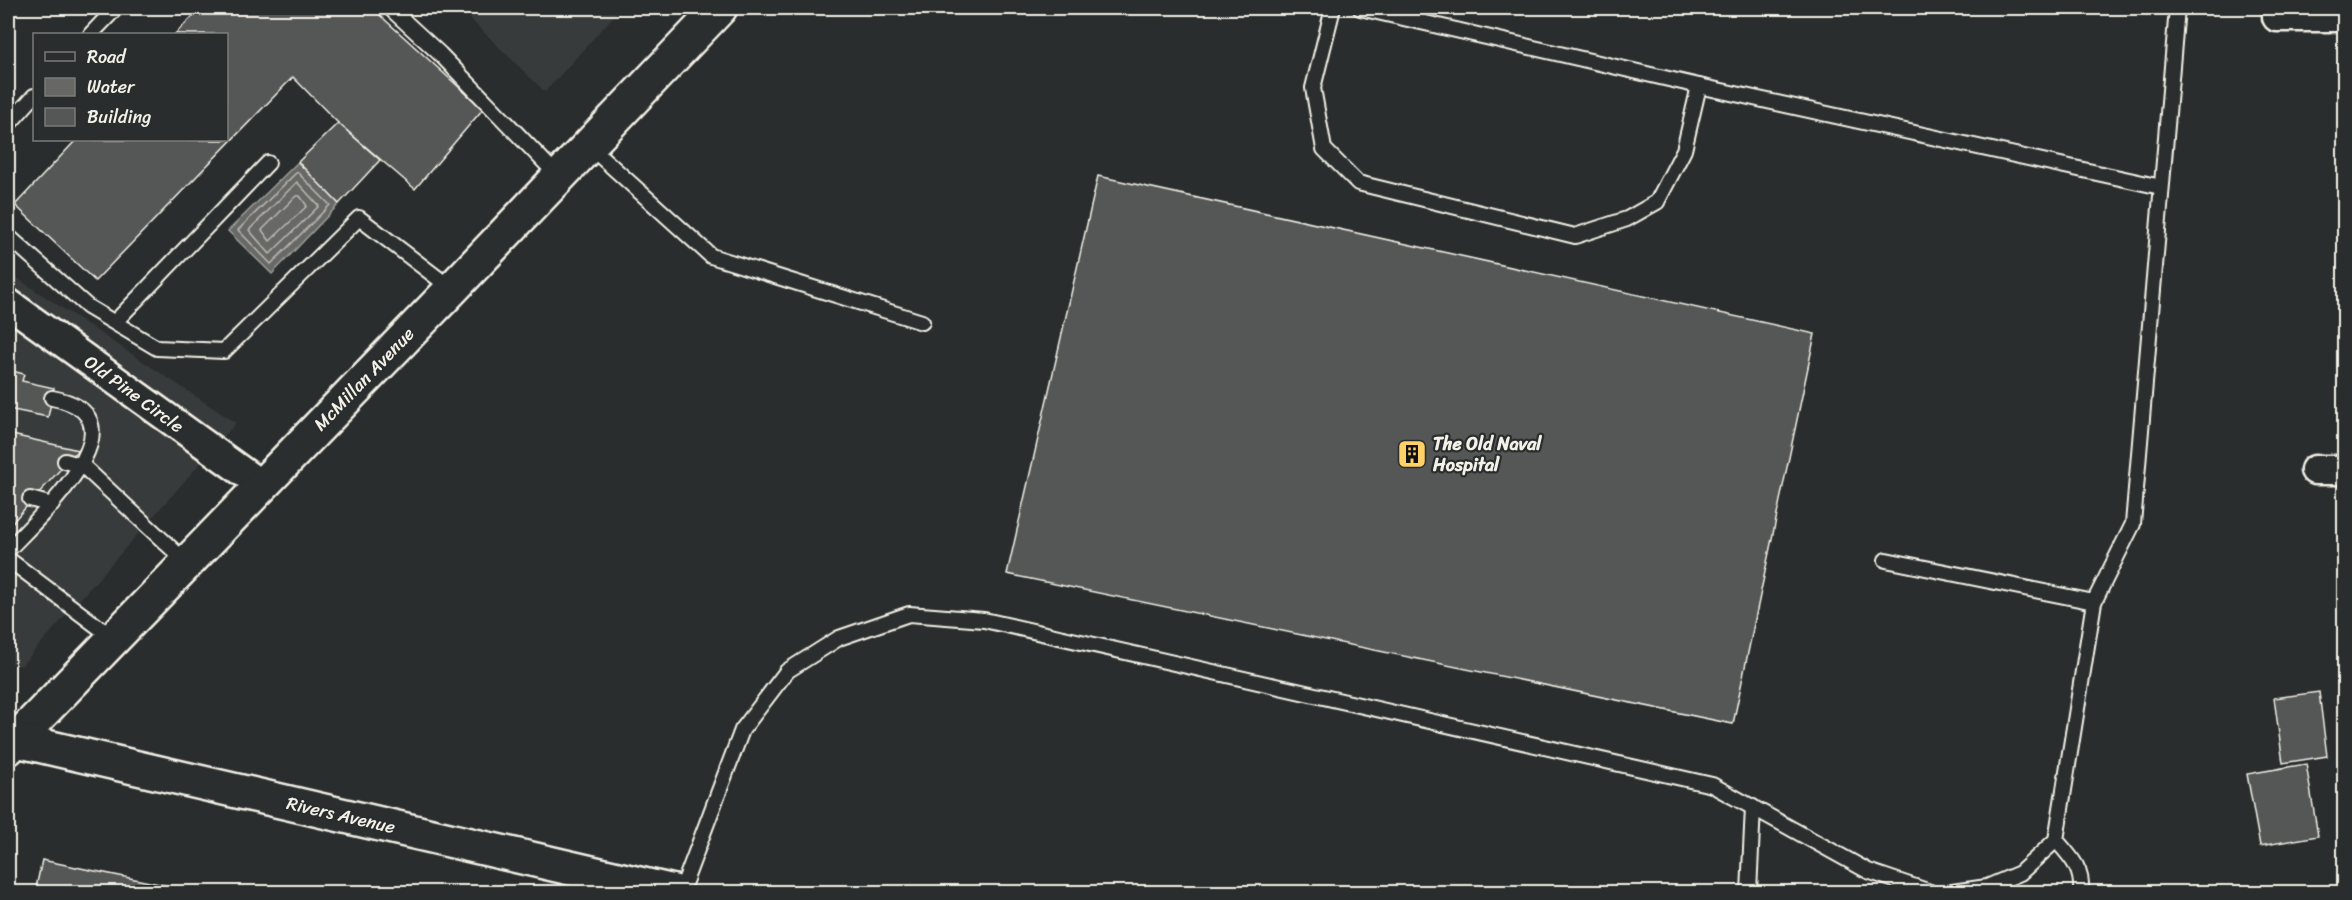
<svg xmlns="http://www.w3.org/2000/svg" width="2352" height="900" font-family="Sriracha,sans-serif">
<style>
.built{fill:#373a3a}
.water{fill:#676866;stroke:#9f9f9a;stroke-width:1.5}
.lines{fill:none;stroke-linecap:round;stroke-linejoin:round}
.shore{stroke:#bcbab4;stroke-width:1.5}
.building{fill:#555756;stroke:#f4f1e8;stroke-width:1.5}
.lane-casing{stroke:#f4f1e8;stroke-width:18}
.street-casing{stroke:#f4f1e8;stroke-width:33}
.secondary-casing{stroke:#f4f1e8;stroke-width:38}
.primary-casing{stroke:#f4f1e8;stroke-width:38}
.lane{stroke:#2a2d2e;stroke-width:14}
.street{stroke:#2a2d2e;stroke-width:28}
.secondary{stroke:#2a2d2e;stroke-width:33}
.primary{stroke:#2a2d2e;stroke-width:33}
.labels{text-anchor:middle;stroke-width:4.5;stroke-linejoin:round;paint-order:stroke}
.street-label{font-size:18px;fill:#f4f1e8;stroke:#2a2d2e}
.poi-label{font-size:18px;font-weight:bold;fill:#f4f1e8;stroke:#2a2d2e;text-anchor:start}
</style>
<rect width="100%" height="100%" fill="#2a2d2e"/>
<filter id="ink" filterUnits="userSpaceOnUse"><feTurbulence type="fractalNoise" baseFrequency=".0167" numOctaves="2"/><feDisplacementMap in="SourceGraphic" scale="12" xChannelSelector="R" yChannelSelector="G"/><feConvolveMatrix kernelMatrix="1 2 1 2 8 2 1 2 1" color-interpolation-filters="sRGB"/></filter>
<g filter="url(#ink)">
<g class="built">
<path d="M459,8H621L545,92Z"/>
<path d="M8,272L236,423L21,666L8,662Z"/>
</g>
<path class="water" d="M298,162L339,204L272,274L228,231Z"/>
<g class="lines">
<g class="shore">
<path d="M297,172L330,205L271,264L238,230Z"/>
<path d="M297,182L319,206L270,254L249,230Z"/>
<path d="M296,196H300L307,206L270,241L262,230Z"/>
</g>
</g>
<g class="building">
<path d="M201,8H372L483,109L415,189L338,123L293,77L95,281L15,205L76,140H226V34H175Z"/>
<path d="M338,123L380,160L339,204L298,162Z"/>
<path d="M1098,176L1815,334L1733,724L1007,574Z"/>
<path d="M8,370L24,374L22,381L54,388L48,417L8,409Z"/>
<path d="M8,434L78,450L8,527Z"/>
<path d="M2319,692L2327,756L2283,763L2274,698Z"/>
<path d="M2306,764L2318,836L2260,846L2247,774Z"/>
<path d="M42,860L95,871L199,892H35Z"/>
</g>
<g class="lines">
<g class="lane-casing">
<g id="lane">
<path d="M390,8L440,54L558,176"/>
<path d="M1333,8L1313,88L1324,149L1358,183L1575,236L1627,219L1657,202L1684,150L1699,86"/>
<path d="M1360,8L1699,86L2161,187"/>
<path d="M91,34L116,8"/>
<path d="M8,125L34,96"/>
<path d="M588,145L711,256L922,322"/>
<path d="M8,236L88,307L157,348L224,351L359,218L452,289"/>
<path d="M115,322L268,163"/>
<path d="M65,461L83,466L186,562"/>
<path d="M30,499L52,505"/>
<path d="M8,550C38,518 151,416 52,398"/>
<path d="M8,559L113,638"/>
<path d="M1886,560L2094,602"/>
<path d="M2056,840C2071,857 2083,869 2081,892"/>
<path d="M681,892L742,730L787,671L839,638L909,614L984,620L1712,785L1868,871L1930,892"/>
<path d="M1749,892L1753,807"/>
<path d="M1952,892L1987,887L2020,873L2056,840L2094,602L2133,524L2177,8"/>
</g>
</g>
<g class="street-casing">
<g id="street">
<path d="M2277,17H2344"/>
<path d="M8,303L261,485"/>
<path d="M2315,470H2344"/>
</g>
</g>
<g class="secondary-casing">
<path id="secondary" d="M8,748L452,289L720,8"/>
</g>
<g class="primary-casing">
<path id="primary" d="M8,738L674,892"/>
</g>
<use href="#lane" class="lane"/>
<use href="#street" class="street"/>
<use href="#secondary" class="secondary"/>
<use href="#primary" class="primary"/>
</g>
</g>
<defs>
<g id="building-square" transform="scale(1.5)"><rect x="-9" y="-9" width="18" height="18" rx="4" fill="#ffd166" stroke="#2a2d2e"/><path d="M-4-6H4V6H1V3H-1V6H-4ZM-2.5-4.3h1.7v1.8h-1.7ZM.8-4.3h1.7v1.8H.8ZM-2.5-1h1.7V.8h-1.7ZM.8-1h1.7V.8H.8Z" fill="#111"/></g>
</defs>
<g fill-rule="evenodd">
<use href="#building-square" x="1412" y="454"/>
</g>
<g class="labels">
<g class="street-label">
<text transform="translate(364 379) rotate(-46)" y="6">McMillan Avenue</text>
<text transform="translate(134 394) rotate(36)" y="6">Old Pine Circle</text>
<text transform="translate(341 815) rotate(13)" y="6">Rivers Avenue</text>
</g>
<g class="poi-label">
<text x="1433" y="450">The Old Naval<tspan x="1433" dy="21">Hospital</tspan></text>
</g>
</g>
<rect width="2352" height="900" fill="none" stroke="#2a2d2e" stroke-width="30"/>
<rect x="15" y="15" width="2322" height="870" fill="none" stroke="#f4f1e8" stroke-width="2" filter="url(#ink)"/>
<rect x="33" y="33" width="195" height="108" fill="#2a2d2e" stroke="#7b7b78" stroke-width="1.5"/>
<rect x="45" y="52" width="30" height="9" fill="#2a2d2e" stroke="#7b7b78" stroke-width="1.5"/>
<text x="87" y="63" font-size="18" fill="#f4f1e8">Road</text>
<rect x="45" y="78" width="30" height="18" fill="#676866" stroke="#7b7b78" stroke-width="1.5"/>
<text x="87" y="93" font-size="18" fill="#f4f1e8">Water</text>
<rect x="45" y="108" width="30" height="18" fill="#555756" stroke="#7b7b78" stroke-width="1.5"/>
<text x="87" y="123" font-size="18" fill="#f4f1e8">Building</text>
</svg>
